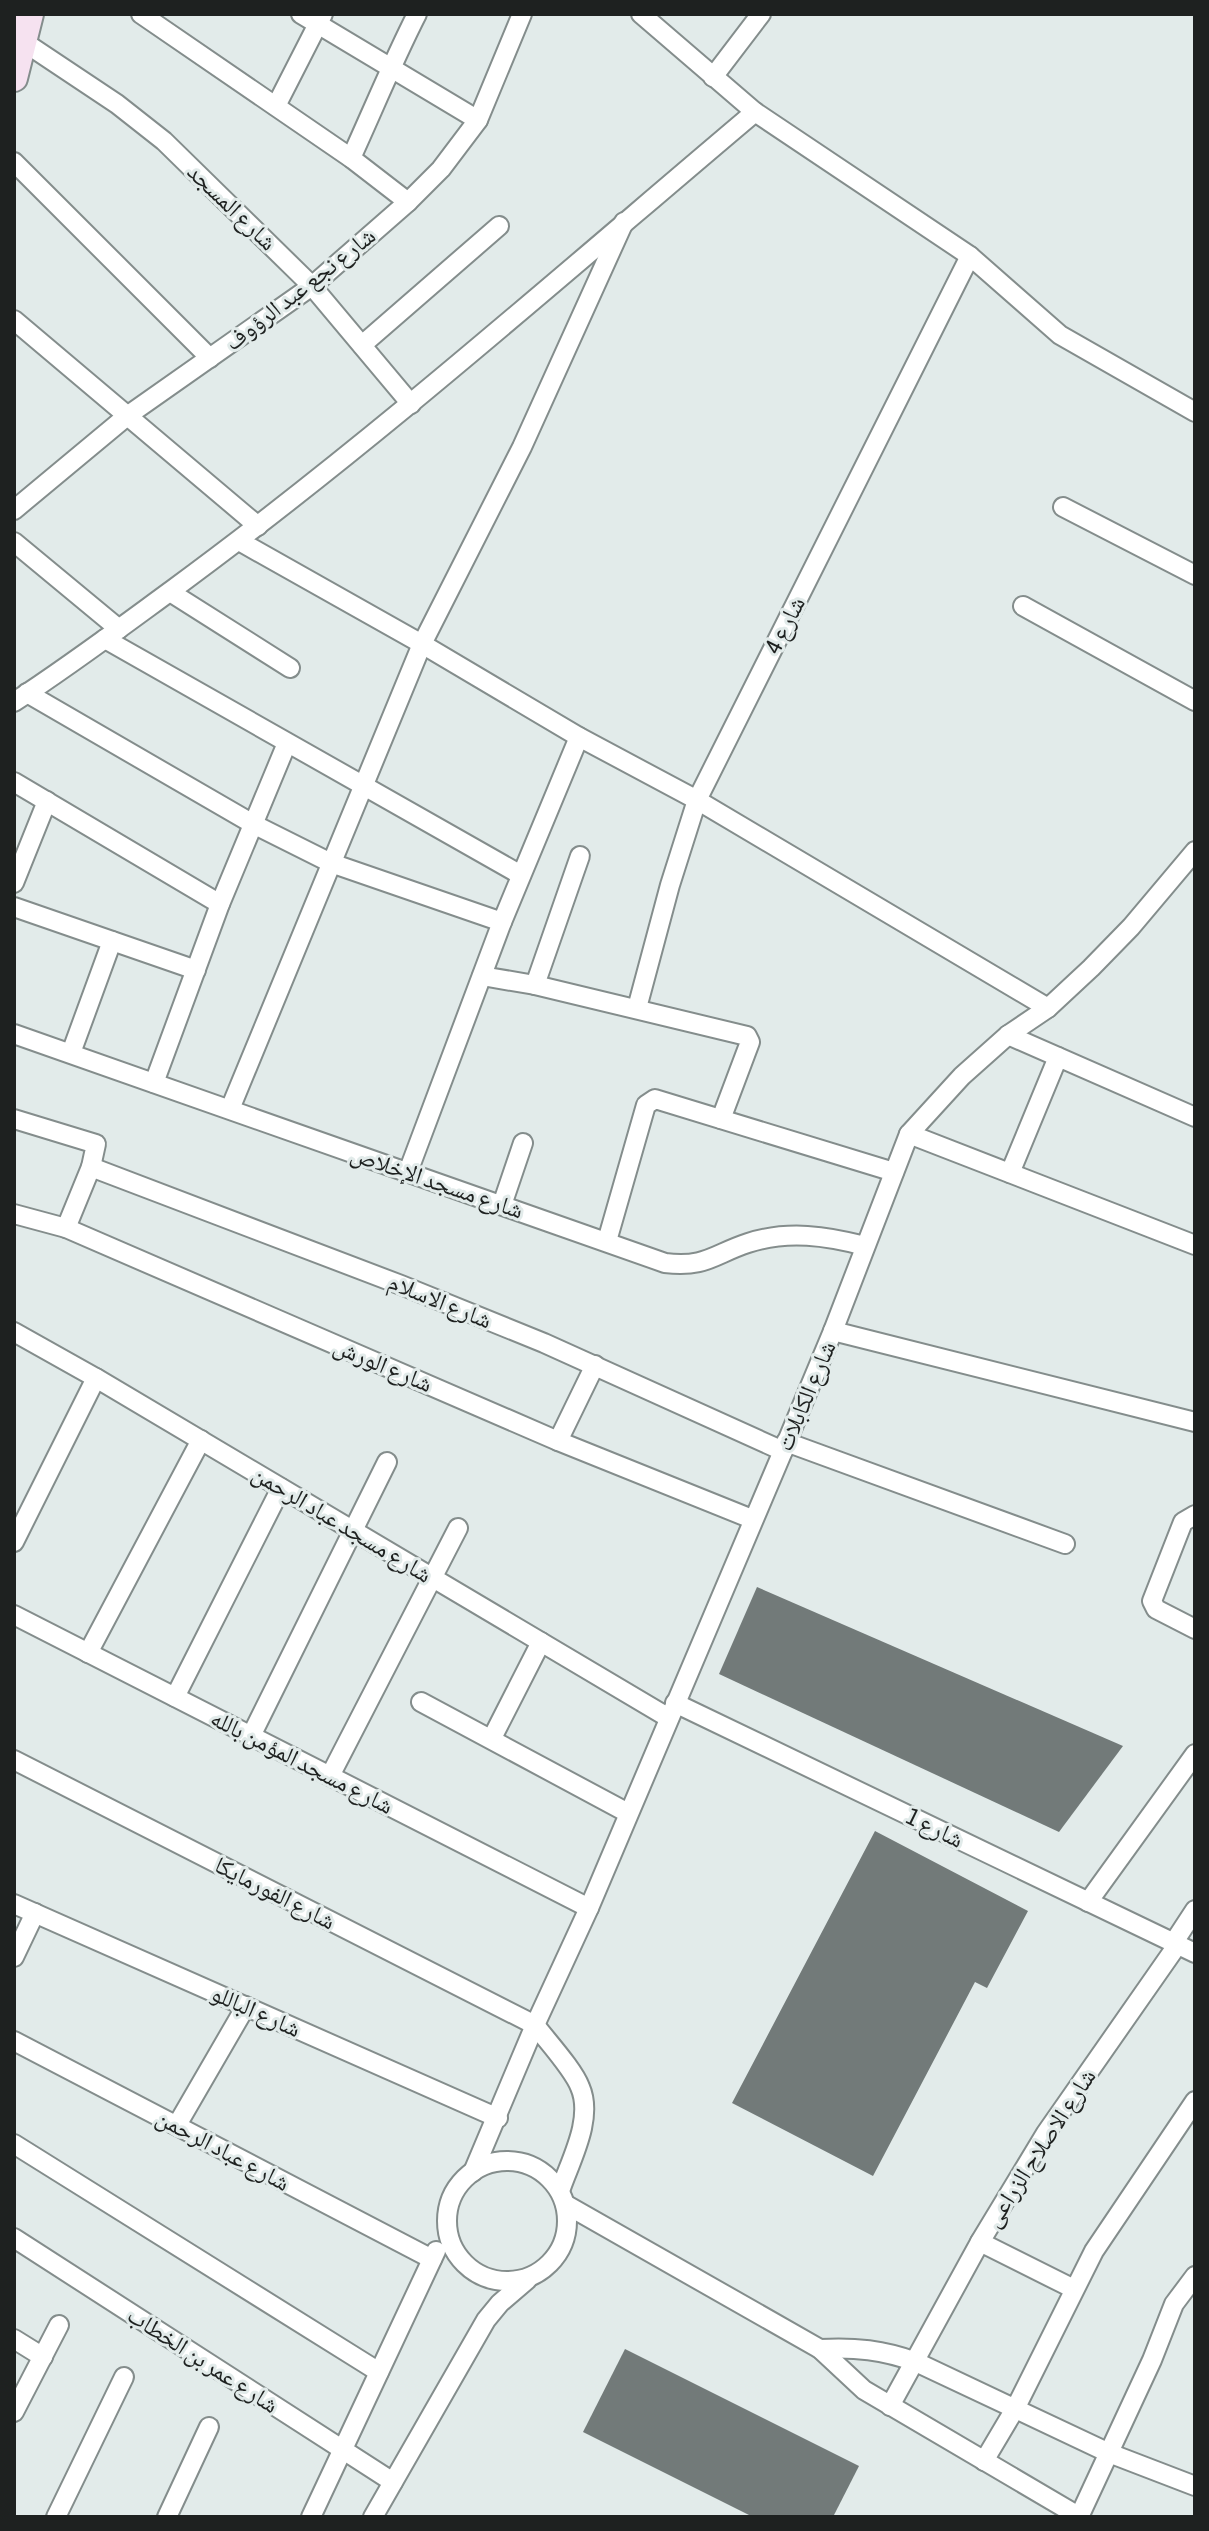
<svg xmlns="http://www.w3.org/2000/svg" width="1209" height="2531" font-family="'Asap Condensed','Noto Naskh Arabic',sans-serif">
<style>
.building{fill:#727a79}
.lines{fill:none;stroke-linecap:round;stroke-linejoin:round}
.street-casing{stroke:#848d8c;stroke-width:22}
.secondary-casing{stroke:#848d8c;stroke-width:30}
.street{stroke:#fff;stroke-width:18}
.secondary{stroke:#f6e2f0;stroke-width:26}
.labels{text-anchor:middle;stroke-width:6;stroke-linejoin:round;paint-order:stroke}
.street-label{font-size:24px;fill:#1e2120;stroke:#e2ebea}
</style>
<rect width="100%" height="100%" fill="#e2ebea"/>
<g class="building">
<path d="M757,1587L1123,1746L1059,1832L719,1674Z"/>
<path d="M875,1831L1028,1911L987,1988L975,1982L873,2176L732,2103Z"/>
<path d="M625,2349L859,2466L833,2517H753L583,2432Z"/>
</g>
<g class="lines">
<g class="street-casing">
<g id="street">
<path d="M141,14L351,158L408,202"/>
<path d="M301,14L478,120"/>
<path d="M641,14L755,112L970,256L1060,335L1195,412"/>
<path d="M24,42L117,104L164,141L312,286L411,404"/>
<path d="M713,77L761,14"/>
<path d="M276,106L323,14"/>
<path d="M351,158C373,110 393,61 417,14"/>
<path d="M14,162L210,358"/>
<path d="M14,320L258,526"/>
<path d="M362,345L499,226"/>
<path d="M1063,507L1195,575"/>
<path d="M14,510L127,416L312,286L408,202L441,169L478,120L522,14"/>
<path d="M239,541L422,644L579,737L697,800L1048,1008"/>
<path d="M14,542L119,629"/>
<path d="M170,592L290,668"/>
<path d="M1023,606L1195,701"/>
<path d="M105,639L521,875"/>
<path d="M27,693L253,824L331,863L502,922"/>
<path d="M14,702C68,667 120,628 172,590C375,441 563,274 755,112"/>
<path d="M14,782L220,904"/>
<path d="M14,883L47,801"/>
<path d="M14,907L196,970"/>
<path d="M482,976L535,985L747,1036L750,1042L721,1119"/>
<path d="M535,985L580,856"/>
<path d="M637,1008L670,885L697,800L970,256"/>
<path d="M14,1034L665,1263C706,1268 714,1254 748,1243C788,1230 827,1236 865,1246"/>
<path d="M1008,1035L1195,1117"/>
<path d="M71,1053L112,941"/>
<path d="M154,1083L220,904L287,743"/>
<path d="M230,1109L422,644L522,447L624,222"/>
<path d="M14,1119L96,1144L91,1167L66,1228"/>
<path d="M909,1134L1195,1245"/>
<path d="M91,1167L401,1285L544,1343L783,1451"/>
<path d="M408,1172L502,922L579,737"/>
<path d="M1010,1173L1058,1057"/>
<path d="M502,1205L523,1143"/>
<path d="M14,1214L66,1228L558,1441L752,1519"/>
<path d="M607,1241L646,1105L655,1099L894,1172"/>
<path d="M833,1331L1195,1422"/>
<path d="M14,1332L96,1378L669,1718"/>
<path d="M558,1441L595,1365"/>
<path d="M786,1442L1065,1544"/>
<path d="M1195,1515L1183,1522L1152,1601L1156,1609L1195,1629"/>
<path d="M14,1542L96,1378"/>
<path d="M14,1615L589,1908"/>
<path d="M88,1653L201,1440"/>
<path d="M175,1697L281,1488"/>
<path d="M421,1702L628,1813"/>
<path d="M675,1703L1195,1953"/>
<path d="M251,1736L387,1462"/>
<path d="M492,1738L541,1642"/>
<path d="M14,1760L535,2025C548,2042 573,2069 580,2087C594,2119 570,2161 560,2191"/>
<path d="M330,1776L458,1528"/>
<path d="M1088,1902L1195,1754"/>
<path d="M14,1904L498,2118"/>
<path d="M1174,1942L1195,1910"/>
<path d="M14,1957L35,1913"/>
<path d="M14,2041L432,2259"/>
<path d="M177,2125L246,2006"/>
<path d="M14,2144L379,2372"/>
<circle cx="507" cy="2221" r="60"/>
<path d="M473,2172L535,2025L589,1908L783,1451L833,1331L909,1134L962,1076L1008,1035L1048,1008L1091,968L1131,927L1195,851"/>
<path d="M565,2204L820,2349L864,2390L1080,2517"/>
<path d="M14,2238L393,2482"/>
<path d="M980,2242L1074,2289"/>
<path d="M14,2339L43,2357"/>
<path d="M820,2349C855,2347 883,2350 916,2362L1109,2453L1195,2486"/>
<path d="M890,2406L980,2242L1046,2133L1178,1944"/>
<path d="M14,2412L59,2325"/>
<path d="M984,2461L1016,2407L1094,2251L1195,2101"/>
<path d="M56,2517L124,2377"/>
<path d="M167,2517L209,2427"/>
<path d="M311,2517L436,2251"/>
<path d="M373,2517L486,2320L500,2303L527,2280"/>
<path d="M1079,2517L1152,2360L1174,2304L1195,2276"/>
</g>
</g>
<g class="secondary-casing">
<path id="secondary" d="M14,78L30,14"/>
</g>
<use href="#street" class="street"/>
<use href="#secondary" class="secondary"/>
</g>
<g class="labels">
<g class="street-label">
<text transform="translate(232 207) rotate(44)" y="8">شارع المسجد</text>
<text transform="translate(300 289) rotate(-38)" y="8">شارع نجع عبد الرؤوف</text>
<text transform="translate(785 625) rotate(-63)" y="8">شارع 4</text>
<text transform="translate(437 1182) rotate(19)" y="8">شارع مسجد الإخلاص</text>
<text transform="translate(440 1301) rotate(22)" y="8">شارع الاسلام</text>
<text transform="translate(383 1365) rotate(23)" y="8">شارع الورش</text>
<text transform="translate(806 1396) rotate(-67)" y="8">شارع الكابلات</text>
<text transform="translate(342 1524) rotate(31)" y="8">شارع مسجد عباد الرحمن</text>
<text transform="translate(302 1762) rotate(27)" y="8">شارع مسجد المؤمن بالله</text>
<text transform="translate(935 1828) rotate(26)" y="8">شارع 1</text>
<text transform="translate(275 1893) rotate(27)" y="8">شارع الفورمايكا</text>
<text transform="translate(256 2011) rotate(24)" y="8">شارع الباللو</text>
<text transform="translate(1040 2148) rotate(-57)" y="8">شارع الاصلاح الزراعى</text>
<text transform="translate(223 2150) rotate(28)" y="8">شارع عباد الرحمن</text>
<text transform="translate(203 2360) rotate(33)" y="8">شارع عمر بن الخطاب</text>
</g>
</g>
<rect width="1209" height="2531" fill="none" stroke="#1e2120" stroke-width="32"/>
</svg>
